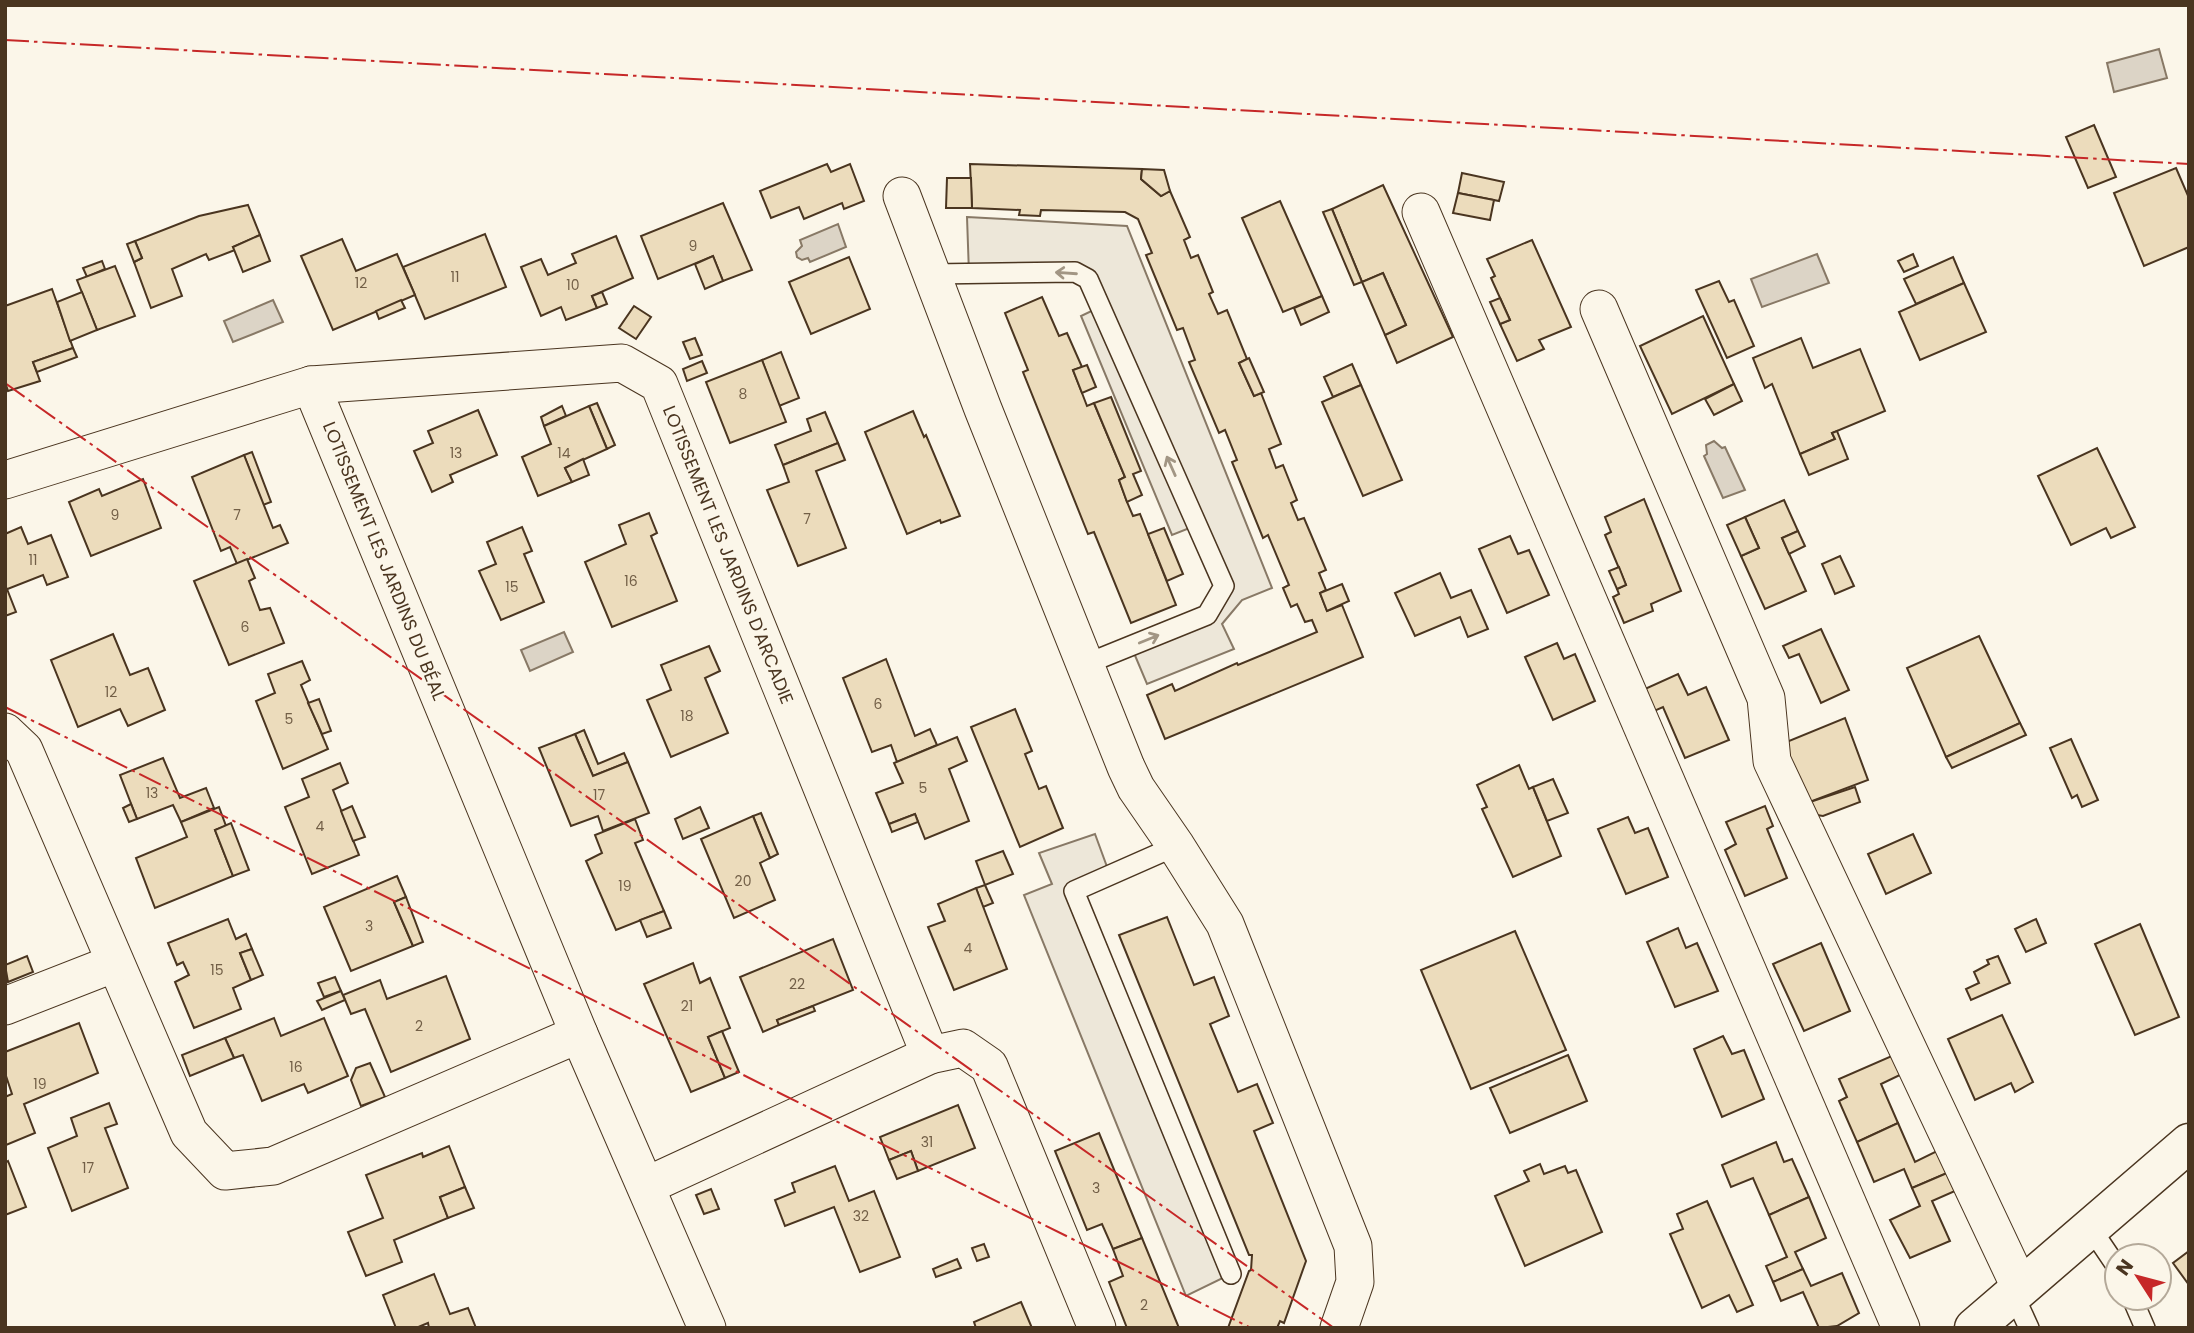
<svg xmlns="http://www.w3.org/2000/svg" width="2194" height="1333" font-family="Poppins,sans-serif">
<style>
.parking{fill:#ede7d9;stroke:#887966;stroke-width:2}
.water{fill:#dcd4c6;stroke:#887966;stroke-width:2}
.building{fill:#ecdcbc;stroke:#4a3520;stroke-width:2}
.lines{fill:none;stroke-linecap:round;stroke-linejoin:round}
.service-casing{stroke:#4a3520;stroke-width:22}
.minor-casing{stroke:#4a3520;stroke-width:39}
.tertiary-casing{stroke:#4a3520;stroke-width:41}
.service{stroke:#fbf6e9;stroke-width:19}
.minor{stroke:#fbf6e9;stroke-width:37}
.tertiary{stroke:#fbf6e9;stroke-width:38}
.power{stroke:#c62828;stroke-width:2;stroke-dasharray:24 5 3.5 5;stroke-linecap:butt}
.oneway{stroke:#a29684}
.labels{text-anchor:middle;stroke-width:5;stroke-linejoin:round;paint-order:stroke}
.number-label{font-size:14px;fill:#725f47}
.street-label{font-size:18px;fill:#4a3520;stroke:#fbf6e9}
</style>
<rect width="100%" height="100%" fill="#fbf6e9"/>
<g class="parking">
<path d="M967,217L1127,226L1272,588L1242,600L1222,624L1234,649L1147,684L1131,646L1207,615L1224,585L1197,525L1172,535L1081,316L1100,307L1088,279L969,274Z"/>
<path d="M1095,834L1110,875L1074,891L1231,1274L1186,1296L1024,895L1052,884L1039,853Z"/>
</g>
<g class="water">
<path d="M2159,49L2167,78L2114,92L2107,63Z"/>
<path d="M838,224L846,247L810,262L808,258L802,260L797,257L796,252L802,246L800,240Z"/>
<path d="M1817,254L1829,283L1762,307L1751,279Z"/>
<path d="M273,300L283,322L233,342L224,321Z"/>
<path d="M1714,441L1722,448L1725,447L1745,490L1723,498L1704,456L1707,454L1706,445Z"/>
<path d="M564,632L573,652L530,671L521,650Z"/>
</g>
<g class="building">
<path d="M2094,125L2116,177L2088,188L2066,137Z"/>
<path d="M827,164L831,172L850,164L864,201L844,209L842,203L804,219L799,207L771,218L760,191Z"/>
<path d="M970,164L1142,169L1141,179L1161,196L1170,191L1190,237L1184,240L1191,258L1198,255L1213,292L1209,294L1218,314L1227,310L1247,359L1239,363L1254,396L1261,393L1281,444L1269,449L1276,468L1283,465L1297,500L1291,503L1298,520L1304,518L1326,570L1319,573L1326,590L1320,593L1327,611L1342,605L1363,657L1165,739L1147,695L1172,684L1175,691L1237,663L1238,665L1317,632L1312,620L1305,622L1297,604L1291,607L1283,588L1289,585L1268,535L1263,538L1232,462L1237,460L1225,430L1219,433L1189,362L1195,360L1183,328L1177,330L1146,255L1152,253L1138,219L1125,212L1041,210L1040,216L1019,215L1020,210L972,208Z"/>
<path d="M2176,168L2189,198V247L2144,266L2114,193Z"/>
<path d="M1142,169L1164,170L1170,191L1161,196L1141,179Z"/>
<path d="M1462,173L1504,182L1499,201L1458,193Z"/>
<path d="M947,178H971L972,208H946Z"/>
<path d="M1383,185L1453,337L1397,363L1385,335L1406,325L1383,273L1362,282L1332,209Z"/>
<path d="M1458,193L1494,200L1490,220L1453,213Z"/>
<path d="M1280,201L1322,296L1283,312L1242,218Z"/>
<path d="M723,203L752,270L723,281L713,256L658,279L641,236Z"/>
<path d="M248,205L260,235L233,247L235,250L209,260L206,254L172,269L182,296L151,308L134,262L142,258L135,241L199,216Z"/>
<path d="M1332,209L1362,282L1354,285L1323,212Z"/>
<path d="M485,234L506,287L425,319L403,267Z"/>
<path d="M260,235L270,261L243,272L233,247Z"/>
<path d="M616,236L633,278L592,296L597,308L566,320L561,307L541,316L521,267L541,259L548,275L576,263L572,254Z"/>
<path d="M342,239L356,271L397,254L415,295L333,330L301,256Z"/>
<path d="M1532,240L1571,327L1539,340L1544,349L1517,361L1500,324L1510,320L1491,278L1495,276L1487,259Z"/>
<path d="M135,241L142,258L134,262L127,244Z"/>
<path d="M1913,254L1918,266L1904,272L1898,261Z"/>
<path d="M713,256L723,281L705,289L695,264Z"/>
<path d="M849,257L870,309L811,334L789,282Z"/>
<path d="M1953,257L1964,283L1916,304L1904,279Z"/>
<path d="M102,261L105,269L87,277L83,268Z"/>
<path d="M115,266L135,316L97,330L77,280Z"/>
<path d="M1383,273L1406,325L1385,335L1362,282Z"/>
<path d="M1719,281L1729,302L1734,300L1754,346L1727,358L1696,290Z"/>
<path d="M1964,283L1986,332L1920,360L1899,312Z"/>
<path d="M52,289L73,348L33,362L40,381L8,391L5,382V306Z"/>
<path d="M82,292L97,330L70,341L57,302Z"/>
<path d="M602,292L607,304L597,308L592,296Z"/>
<path d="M1322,296L1329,312L1301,325L1294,308Z"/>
<path d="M1042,297L1059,336L1067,333L1082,367L1073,370L1082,393L1087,406L1094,403L1125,477L1119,480L1127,502L1133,516L1140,514L1176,605L1131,623L1094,532L1088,534L1023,372L1028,370L1005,313Z"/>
<path d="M1500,298L1510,320L1500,324L1490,302Z"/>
<path d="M401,300L405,308L379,319L376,311Z"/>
<path d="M634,306L651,317L636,339L619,328Z"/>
<path d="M1703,316L1734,384L1672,414L1640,346Z"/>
<path d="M695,338L702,355L690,359L683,342Z"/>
<path d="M1801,338L1813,368L1860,349L1885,411L1832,433L1835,439L1800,454L1772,384L1765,388L1753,358Z"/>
<path d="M73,348L77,357L37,372L33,362Z"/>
<path d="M781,352L799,398L779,406L762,360Z"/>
<path d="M1249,358L1264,392L1254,396L1239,363Z"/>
<path d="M762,360L786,422L730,443L706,382Z"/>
<path d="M702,361L707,373L687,381L683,369Z"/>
<path d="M1352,364L1361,385L1333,397L1324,377Z"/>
<path d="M1087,365L1096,387L1082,393L1073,370Z"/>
<path d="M1734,384L1742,401L1714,415L1705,399Z"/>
<path d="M1361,385L1402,480L1363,496L1322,402Z"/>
<path d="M1111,397L1141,471L1133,474L1142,495L1127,502L1119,480L1125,477L1094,403Z"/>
<path d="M597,403L615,445L607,449L589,406Z"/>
<path d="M562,406L566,416L544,426L541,417Z"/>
<path d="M589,406L607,449L565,468L572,482L538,496L522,457L551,444L544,426Z"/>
<path d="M478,410L497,455L450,475L453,482L432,492L414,451L433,443L428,431Z"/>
<path d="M913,411L924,437L926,435L960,516L941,523L940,520L907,534L865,432Z"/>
<path d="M825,412L838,443L783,465L775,445L811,431L807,419Z"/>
<path d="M1837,431L1848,459L1809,475L1800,454L1835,439L1832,433Z"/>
<path d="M838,443L845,460L816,471L846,548L798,566L767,490L789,482L783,465Z"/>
<path d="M2097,448L2135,527L2111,538L2106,528L2071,545L2038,476Z"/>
<path d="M252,452L271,502L263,505L244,455Z"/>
<path d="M244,455L273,528L280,525L288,543L237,564L230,547L221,551L192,477Z"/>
<path d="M583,459L589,475L572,482L565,468Z"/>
<path d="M143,479L161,528L91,556L69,502L99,489L102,496Z"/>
<path d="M1644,499L1681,591L1651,604L1653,611L1624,623L1613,597L1619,594L1617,589L1626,585L1605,535L1611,532L1605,517Z"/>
<path d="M1784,500L1798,531L1782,538L1806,591L1765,609L1741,556L1759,548L1745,517Z"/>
<path d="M649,513L657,533L651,536L677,601L612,627L585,562L626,544L619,525Z"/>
<path d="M1745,517L1759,548L1741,556L1727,525Z"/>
<path d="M21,527L28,544L51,535L68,577L47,585L43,575L5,590V534Z"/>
<path d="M522,527L532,551L524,554L544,602L501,620L479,571L496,564L487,542Z"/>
<path d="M1164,528L1183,574L1167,581L1148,534Z"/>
<path d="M1798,531L1805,546L1789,554L1782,538Z"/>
<path d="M1510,536L1518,554L1529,550L1549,595L1507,613L1479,549Z"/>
<path d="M1840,556L1854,586L1835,594L1822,564Z"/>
<path d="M247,559L255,578L249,581L260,610L270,608L284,643L229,665L194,581Z"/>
<path d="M1619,567L1626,585L1617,589L1609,571Z"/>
<path d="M1440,573L1451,598L1471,590L1488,629L1468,637L1460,617L1415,636L1395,593Z"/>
<path d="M1342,584L1349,601L1327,611L1320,593Z"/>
<path d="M7,589L16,612L5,616V590Z"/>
<path d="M1821,629L1849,690L1821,703L1799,654L1789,658L1783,646Z"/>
<path d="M113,634L130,675L148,668L165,710L128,726L120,709L78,727L51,660Z"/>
<path d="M1979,636L2020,723L1946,757L1907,668Z"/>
<path d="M1557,643L1564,659L1575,654L1595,701L1553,720L1525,657Z"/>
<path d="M709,646L720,671L705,678L728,733L671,757L647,700L671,690L661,665Z"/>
<path d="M886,659L915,736L930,729L937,745L897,762L891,745L872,752L843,678Z"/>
<path d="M302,661L310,680L301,685L328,749L283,769L256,701L275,693L268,674Z"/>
<path d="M1678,674L1688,695L1706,687L1729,740L1685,758L1663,707L1645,715L1636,693Z"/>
<path d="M319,699L331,731L322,734L308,703Z"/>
<path d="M1015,709L1032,751L1025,754L1039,789L1046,786L1063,828L1020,847L971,727Z"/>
<path d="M1845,718L1868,780L1807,803L1784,743Z"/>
<path d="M2020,723L2026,735L1952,768L1946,757Z"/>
<path d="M584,730L598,764L624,753L628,762L593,776L575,734Z"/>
<path d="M575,734L593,776L628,762L649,813L603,831L598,816L571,826L539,748Z"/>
<path d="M957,737L967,761L949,769L969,821L925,839L915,814L889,824L876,793L903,783L894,763Z"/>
<path d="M2071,739L2098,800L2082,807L2077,795L2072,798L2050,748Z"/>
<path d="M163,758L180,798L206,788L214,808L181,822L173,805L137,819L120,775Z"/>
<path d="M340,763L348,783L333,790L359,855L312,874L285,807L309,797L302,779Z"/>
<path d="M1519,765L1529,789L1533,787L1561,856L1513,877L1482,809L1487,807L1477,785Z"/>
<path d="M1553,779L1568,813L1547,821L1533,787Z"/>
<path d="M1855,787L1860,802L1823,816L1811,814L1807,803Z"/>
<path d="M131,804L137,819L129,822L123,808Z"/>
<path d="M352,806L365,837L353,841L341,811Z"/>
<path d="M1765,806L1773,826L1767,829L1787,878L1745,896L1725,850L1736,844L1726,822Z"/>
<path d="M219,807L226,826L215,830L233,876L155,908L136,858L187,837L181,822Z"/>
<path d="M700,807L709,828L683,839L675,819Z"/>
<path d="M761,813L778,854L770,858L753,816Z"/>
<path d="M915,814L918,822L892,832L889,824Z"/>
<path d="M753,816L770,858L760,863L775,900L734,918L701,839Z"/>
<path d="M1628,817L1635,833L1648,828L1668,877L1626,894L1598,829Z"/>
<path d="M635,819L643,840L635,843L664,911L616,930L586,861L602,853L595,835Z"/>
<path d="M231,823L249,870L233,876L215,830Z"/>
<path d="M1913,834L1931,873L1886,894L1868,854Z"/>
<path d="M1003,851L1013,874L985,885L976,861Z"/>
<path d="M397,876L406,897L394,902L413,946L351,971L324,907Z"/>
<path d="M985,885L993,903L983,907L976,888Z"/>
<path d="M976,888L1007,969L954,990L928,927L945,921L938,904Z"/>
<path d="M406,897L423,942L413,946L394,902Z"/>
<path d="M664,911L671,928L647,937L640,920Z"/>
<path d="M1167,917L1194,985L1214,977L1229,1016L1210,1024L1238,1092L1257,1084L1273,1123L1254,1131L1306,1261L1284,1323L1280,1321L1277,1328H1228L1249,1271L1251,1270L1252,1255H1249L1119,935Z"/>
<path d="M228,919L236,939L246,934L252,949L240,953L251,980L233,988L241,1009L194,1028L175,982L189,975L183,962L177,965L168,943Z"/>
<path d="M2036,919L2046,943L2026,952L2015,929Z"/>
<path d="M2140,924L2179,1017L2135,1035L2095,944Z"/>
<path d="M1678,928L1686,948L1697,943L1718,991L1675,1007L1647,942Z"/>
<path d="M1515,931L1566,1050L1471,1089L1421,970Z"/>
<path d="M833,939L853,990L777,1020L779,1025L763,1032L740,977Z"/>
<path d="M1821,943L1850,1011L1804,1031L1773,964Z"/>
<path d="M252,949L263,975L251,980L240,953Z"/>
<path d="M27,956L33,972L8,982L5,965Z"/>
<path d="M1998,956L2010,983L1971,1000L1966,989L1979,983L1974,972L1989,964L1987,960Z"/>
<path d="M693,963L700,983L710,978L730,1028L708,1037L725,1078L691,1092L644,984Z"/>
<path d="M446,976L470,1039L391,1072L365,1009L351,1014L343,995L380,980L387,999Z"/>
<path d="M335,977L341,991L324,997L318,983Z"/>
<path d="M341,991L345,1000L322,1010L317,1001Z"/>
<path d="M813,1006L815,1011L779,1025L777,1020Z"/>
<path d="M2002,1015L2033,1082L2015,1092L2011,1083L1975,1100L1948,1039Z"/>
<path d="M274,1018L281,1036L324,1018L348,1076L308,1093L304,1084L262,1101L243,1055L234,1058L225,1038Z"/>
<path d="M79,1023L98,1073L24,1104L35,1133L6,1145L5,1097L12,1094L5,1073V1052Z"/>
<path d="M722,1031L739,1072L725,1078L708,1037Z"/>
<path d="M1723,1036L1732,1054L1744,1050L1764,1099L1722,1117L1694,1049Z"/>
<path d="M225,1038L234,1058L190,1076L182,1055Z"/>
<path d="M1568,1055L1587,1101L1510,1133L1490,1088Z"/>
<path d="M1894,1055L1902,1074L1881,1084L1898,1123L1857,1142L1839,1101L1847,1097L1839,1079Z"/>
<path d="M370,1063L385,1097L361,1106L351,1080L356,1068Z"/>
<path d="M109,1103L117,1124L105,1128L128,1188L72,1211L48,1148L77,1136L71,1118Z"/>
<path d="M958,1105L975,1148L918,1171L911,1151L889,1160L880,1137Z"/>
<path d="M1898,1123L1915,1162L1937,1151L1947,1173L1912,1188L1904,1169L1874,1182L1857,1142Z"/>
<path d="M1099,1133L1142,1238L1113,1249L1102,1224L1087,1230L1055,1151Z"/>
<path d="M1776,1142L1784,1162L1792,1159L1809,1197L1769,1215L1753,1178L1731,1187L1722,1165Z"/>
<path d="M449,1146L465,1187L440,1197L448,1218L394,1240L402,1262L366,1276L348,1232L383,1218L366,1175L422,1153L423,1157Z"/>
<path d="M911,1151L918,1171L897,1179L889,1160Z"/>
<path d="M8,1161L26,1207L5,1215V1163Z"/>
<path d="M1540,1164L1544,1174L1565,1166L1568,1173L1576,1170L1602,1232L1525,1266L1495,1196L1529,1181L1524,1171Z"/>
<path d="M835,1166L849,1201L874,1191L900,1257L860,1272L834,1207L785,1226L775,1200L795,1192L792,1183Z"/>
<path d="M1947,1173L1955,1191L1932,1201L1950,1241L1910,1258L1890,1220L1920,1206L1912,1188Z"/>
<path d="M465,1187L474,1208L448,1218L440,1197Z"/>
<path d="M711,1189L719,1209L704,1214L696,1195Z"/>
<path d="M1809,1197L1826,1238L1795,1252L1803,1269L1773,1282L1766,1266L1787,1257L1769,1215Z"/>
<path d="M1707,1201L1753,1305L1737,1312L1729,1295L1702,1308L1670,1234L1683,1229L1677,1214Z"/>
<path d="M1142,1238L1179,1328H1127L1109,1282L1123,1276L1113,1249Z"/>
<path d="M984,1244L989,1257L977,1261L972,1248Z"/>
<path d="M2189,1251V1285L2173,1263Z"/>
<path d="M957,1259L961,1268L936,1277L933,1269Z"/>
<path d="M1803,1269L1811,1286L1842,1273L1859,1313L1837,1326L1819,1328L1803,1292L1781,1301L1773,1282Z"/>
<path d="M434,1274L450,1314L468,1308L476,1328H429L428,1323L416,1328H396L383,1295Z"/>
<path d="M1021,1302L1032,1328H976L974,1322Z"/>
</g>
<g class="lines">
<g class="service-casing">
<g id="service">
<path d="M932,274L1075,272L1088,279L1224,586L1207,615L1086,664"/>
<path d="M1176,846L1074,891L1231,1274"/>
<path d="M2090,1227L2117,1267"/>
<path d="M2013,1293L2029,1328"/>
<path d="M2132,1298L2145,1328"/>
</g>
</g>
<g class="minor-casing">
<g id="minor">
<path d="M902,196L983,409L1126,767L1136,788L1176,846L1225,924L1353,1246L1355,1282L1339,1328"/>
<path d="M1421,212L1901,1328"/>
<path d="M1599,309L1766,698L1772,761L2020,1287"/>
<path d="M311,385L579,1034L707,1328"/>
<path d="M5,480L311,385L622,363L659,384L930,1055L646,1186"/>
<path d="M5,732L24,750L189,1133L225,1171L273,1166L579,1034"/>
<path d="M5,1006L115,963"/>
<path d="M930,1055L963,1048L989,1066L1097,1328"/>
</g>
</g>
<g class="tertiary-casing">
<path id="tertiary" d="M1974,1328L2189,1143"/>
</g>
<use href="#service" class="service"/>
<use href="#minor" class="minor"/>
<use href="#tertiary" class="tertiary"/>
<g class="power">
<path d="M5,40L2189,164"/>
<path d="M5,383L1334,1328"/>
<path d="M5,707L1251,1328"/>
</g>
</g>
<defs><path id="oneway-shaft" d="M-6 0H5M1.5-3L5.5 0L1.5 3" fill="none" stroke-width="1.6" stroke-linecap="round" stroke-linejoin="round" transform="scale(1.75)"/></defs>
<g class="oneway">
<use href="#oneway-shaft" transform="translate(1066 273) rotate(-176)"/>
<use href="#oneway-shaft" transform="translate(1171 466) rotate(-114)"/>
<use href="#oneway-shaft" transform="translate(1149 639) rotate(-22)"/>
</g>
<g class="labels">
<g class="number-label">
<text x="693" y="251">9</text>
<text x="455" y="282">11</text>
<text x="361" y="288">12</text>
<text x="573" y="290">10</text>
<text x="743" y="399">8</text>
<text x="456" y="458">13</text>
<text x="564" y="458">14</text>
<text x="115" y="520">9</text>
<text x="237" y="520">7</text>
<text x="807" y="524">7</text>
<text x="33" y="565">11</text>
<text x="631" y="586">16</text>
<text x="512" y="592">15</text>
<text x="245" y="632">6</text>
<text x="111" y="697">12</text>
<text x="878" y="709">6</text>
<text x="687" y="721">18</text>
<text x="289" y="724">5</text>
<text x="923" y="793">5</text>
<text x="152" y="798">13</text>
<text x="599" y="800">17</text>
<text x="320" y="831">4</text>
<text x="743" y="886">20</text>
<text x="625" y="891">19</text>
<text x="369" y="931">3</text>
<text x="968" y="953">4</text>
<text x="217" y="975">15</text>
<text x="797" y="989">22</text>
<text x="687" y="1011">21</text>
<text x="419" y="1031">2</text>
<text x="296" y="1072">16</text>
<text x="40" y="1089">19</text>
<text x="927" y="1147">31</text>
<text x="88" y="1173">17</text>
<text x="1096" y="1193">3</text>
<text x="861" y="1221">32</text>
<text x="1144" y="1310">2</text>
</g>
<g class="street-label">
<text transform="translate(728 555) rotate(68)" y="6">LOTISSEMENT LES JARDINS D'ARCADIE</text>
<text transform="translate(384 561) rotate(68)" y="6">LOTISSEMENT LES JARDINS DU BÉAL</text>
</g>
</g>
<rect width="2194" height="1333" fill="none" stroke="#4a3520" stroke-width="14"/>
<g transform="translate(2138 1277) rotate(306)"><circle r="33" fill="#fbf6e9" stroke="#b4a999" stroke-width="2"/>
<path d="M0-5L12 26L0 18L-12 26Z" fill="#c62828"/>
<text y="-10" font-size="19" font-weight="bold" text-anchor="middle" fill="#4a3520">N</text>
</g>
</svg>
